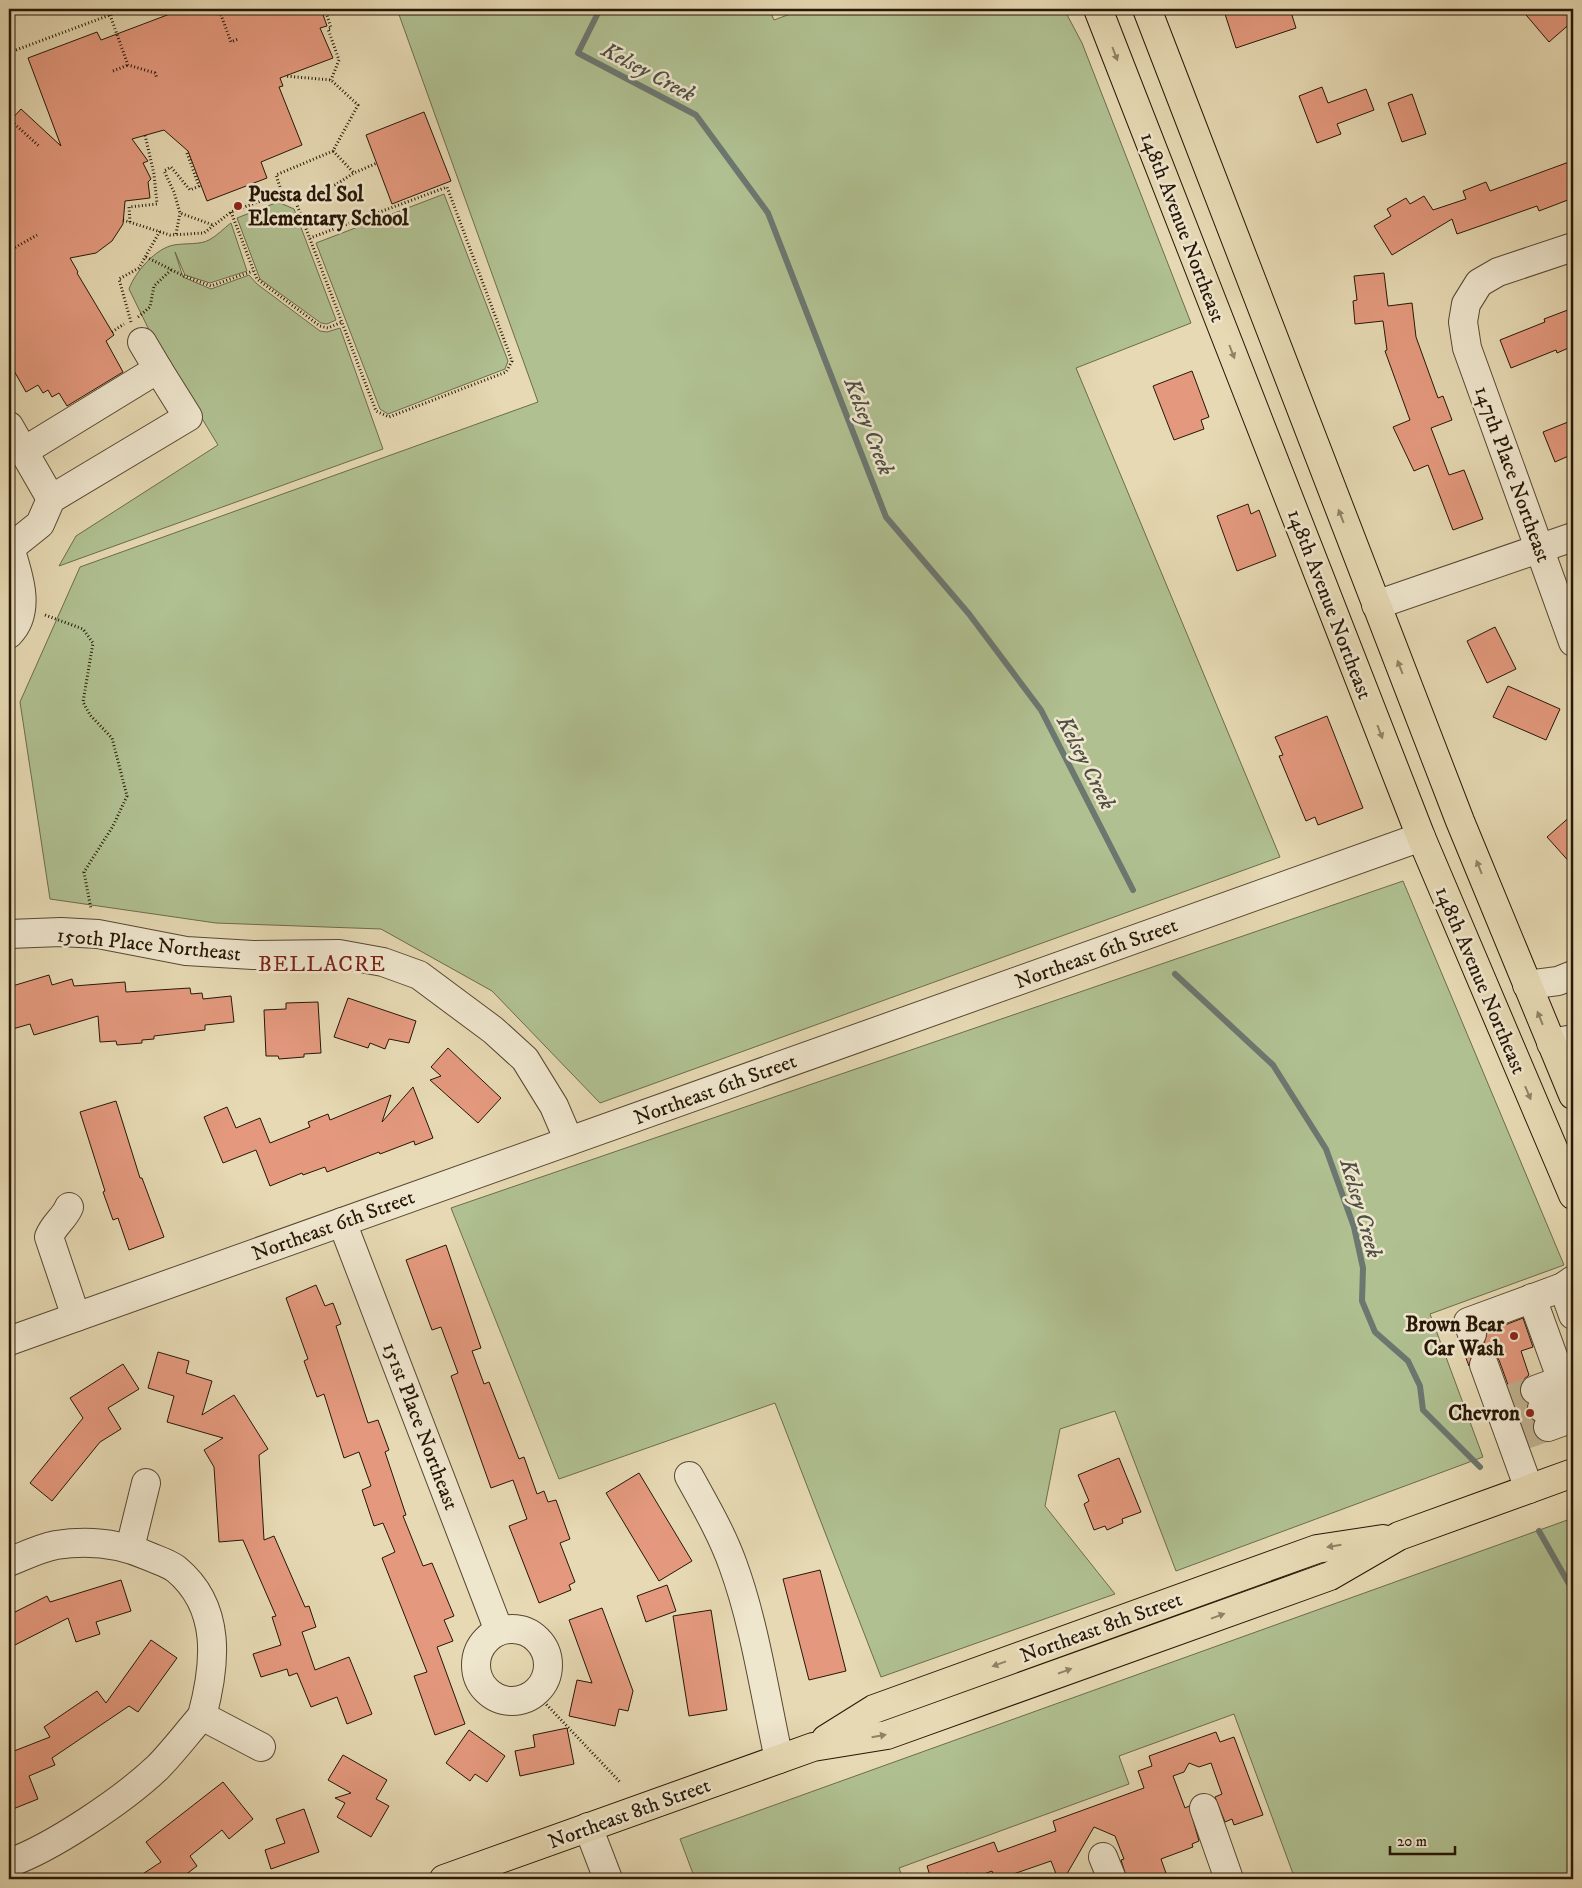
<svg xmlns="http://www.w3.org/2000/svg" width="1582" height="1888" font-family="'IM FELL DW Pica',serif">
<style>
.green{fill:#b0c091;stroke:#6c6c4c}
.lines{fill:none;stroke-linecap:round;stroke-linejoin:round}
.stream{stroke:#6c7770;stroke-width:6}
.building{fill:#e4997e;stroke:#271706}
.minor-tunnel{stroke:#c0b290;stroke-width:28;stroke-dasharray:28 14;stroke-linecap:butt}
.minor-casing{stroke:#574831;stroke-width:30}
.major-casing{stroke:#271706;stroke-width:30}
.path{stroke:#271706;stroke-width:3;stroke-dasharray:1 2.5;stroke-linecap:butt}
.minor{stroke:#efe6ce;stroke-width:28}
.major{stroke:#e6d9b3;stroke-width:28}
.oneway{fill:#908265}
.poi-dot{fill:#8f2418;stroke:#efe6ce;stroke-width:2}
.labels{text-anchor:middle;stroke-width:5;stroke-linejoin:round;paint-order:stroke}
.poi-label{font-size:21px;font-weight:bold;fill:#271706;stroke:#efe6ce;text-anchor:end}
.street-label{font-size:21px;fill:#271706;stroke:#efe6ce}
.water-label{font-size:22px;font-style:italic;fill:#4f4f44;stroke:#efe6ce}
.neighbourhood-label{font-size:22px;letter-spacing:1px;fill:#7a1f14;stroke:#efe6ce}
</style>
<rect width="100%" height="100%" fill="#e6d9b3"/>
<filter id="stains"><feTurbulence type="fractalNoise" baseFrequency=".004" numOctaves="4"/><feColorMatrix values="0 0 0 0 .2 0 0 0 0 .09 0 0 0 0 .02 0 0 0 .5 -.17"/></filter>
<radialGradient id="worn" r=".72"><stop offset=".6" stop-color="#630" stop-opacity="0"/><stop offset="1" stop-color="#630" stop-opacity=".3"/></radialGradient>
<g class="green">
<path d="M397,9H769L774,20L804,9H1064L1082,43L1191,323L1076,368L1280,857L600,1103L492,991L381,929L216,923L50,899L20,702L80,567L538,402Z"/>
<path d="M444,194L508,361L505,369L388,414L380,409L316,243Z"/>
<path d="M278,202L294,209L336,320L327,324L321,323L260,279L237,218Z"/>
<path d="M231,223L247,271L210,283L185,275L175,252L183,277L211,289L249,275L257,284L320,331L327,332L340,328L383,449L59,566L76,536L218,445L152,336L129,289C135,272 156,248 174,245C185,243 200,245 209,240C217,236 224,228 231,223Z"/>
<path d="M1403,881L1564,1265L1430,1314L1483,1457L1176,1571L1115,1411L1060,1429L1045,1506L1115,1594L881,1677L775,1403L559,1479L451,1208Z"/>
<path d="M1573,1518V1879H1295L1234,1714L1119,1756L1129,1784L899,1868L903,1879H695L680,1839Z"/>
</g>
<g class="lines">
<g class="stream">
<path d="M600,9L578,53L696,115L768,213L886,517L969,614L1041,710L1133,890"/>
<path d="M1175,974L1273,1065L1326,1149L1354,1227L1363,1268L1362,1301L1375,1332L1408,1361L1420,1386L1423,1410L1480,1467"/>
<path d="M1539,1531L1573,1591"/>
</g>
</g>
<g class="building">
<path d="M183,9H321L327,26L320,28L333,58L280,78L283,86L279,87L302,145L261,162L267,178L207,201L188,151L164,130L132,139L148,161L143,163L151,179L148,182L150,198L125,201L123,224L112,241L96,253L70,258L78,272L77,273L114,335L106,341L123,372L67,406L59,393L52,397L48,390L43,393L38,385L26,392L9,362V122L21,109L61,146L28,58L97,32L101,40Z"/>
<path d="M1241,9H1290L1296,28L1236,48L1225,14Z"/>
<path d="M1521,9H1567L1573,16V21L1549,42Z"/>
<path d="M1322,87L1328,103L1366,89L1374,110L1337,124L1341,134L1317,143L1299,96Z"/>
<path d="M1412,94L1426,134L1402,142L1388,103Z"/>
<path d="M424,112L451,181L392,204L366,135Z"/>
<path d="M1569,162L1573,172V198L1539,211L1537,206L1457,234L1452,219L1392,255L1374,226L1391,216L1387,209L1406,198L1410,204L1424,196L1433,210L1466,199L1463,191L1486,182L1490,191Z"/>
<path d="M1384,273L1388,306L1412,303L1416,337L1438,398L1443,396L1452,420L1431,428L1449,475L1464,470L1483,519L1453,530L1428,465L1414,471L1393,427L1410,420L1385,351L1387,350L1383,321L1355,324L1353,301L1357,300L1354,276Z"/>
<path d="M1573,308V346L1557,353L1556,350L1511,368L1500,340L1545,322L1544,319Z"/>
<path d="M1192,371L1209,417L1201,420L1204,429L1174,440L1153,386Z"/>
<path d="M1573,420V454L1555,462L1543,432Z"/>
<path d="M1248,504L1251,514L1259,510L1276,556L1237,571L1217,516Z"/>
<path d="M1495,627L1516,669L1487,683L1467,641Z"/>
<path d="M1508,686L1560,709L1546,740L1493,717Z"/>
<path d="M1327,716L1363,808L1318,825L1315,817L1306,821L1279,756L1283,755L1275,737Z"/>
<path d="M1573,814V866L1547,837Z"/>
<path d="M49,975L52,985L72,979L74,986L125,982L126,992L190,988L191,994L202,993L203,999L231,996L234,1022L205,1025V1030L154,1036V1039L142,1040V1043L117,1045L116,1041L100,1042L98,1016L34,1035L30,1024L9,1030V987Z"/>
<path d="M348,998L416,1021L409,1043L389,1039L385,1049L370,1043L368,1048L334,1037Z"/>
<path d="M318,1002L321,1053L304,1054V1057L279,1059L278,1056H266L264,1010L286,1009V1003Z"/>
<path d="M448,1048L501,1098L478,1123L430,1080L441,1076L431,1067Z"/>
<path d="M413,1087L433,1138L415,1145L414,1141L380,1154L379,1152L327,1172L325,1167L303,1175L302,1173L270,1186L256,1150L223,1163L204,1117L227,1107L236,1128L260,1118L270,1143L310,1127L308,1122L328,1114L330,1120L391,1095L382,1122Z"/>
<path d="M116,1101L140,1178H142L164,1237L129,1250L118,1218L113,1220L103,1192L105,1191L80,1112Z"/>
<path d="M446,1245L481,1348L472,1351L484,1384L489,1382L519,1459L524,1457L537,1494L544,1491L548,1502L556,1500L570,1539L560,1543L575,1582L569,1585L571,1590L539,1603L509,1526L527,1519L513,1480L491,1488L451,1376L458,1373L441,1327L432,1330L406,1260Z"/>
<path d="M316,1285L325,1306L333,1303L341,1324L336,1326L368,1423L378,1420L389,1450L385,1452L406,1515L403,1516L423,1566L432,1563L454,1616L444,1620L453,1641L437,1647L465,1724L435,1735L414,1676L427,1672L382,1558L395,1552L383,1523L374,1526L362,1490L371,1486L359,1452L344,1458L324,1394L317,1397L304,1361L308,1359L286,1298Z"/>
<path d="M1523,1318L1533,1347L1521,1351L1529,1375L1523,1380L1520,1387V1395L1528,1403L1527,1413L1534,1421L1533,1432L1537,1437L1528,1440L1499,1360L1494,1353L1486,1350L1478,1351L1472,1355L1469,1366L1461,1345L1468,1349H1477L1484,1344L1487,1332Z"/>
<path d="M158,1352L189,1361L186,1373L212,1381L202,1415L234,1395L268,1449L259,1455L264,1540L274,1536L305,1607L309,1606L316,1627L302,1632L315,1670L349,1657L372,1714L347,1724L337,1697L311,1707L297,1673L289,1676L287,1669L261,1677L253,1654L281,1645L272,1617L276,1616L243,1540L219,1542L214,1467L204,1450L223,1438L167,1422L174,1396L148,1388Z"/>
<path d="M123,1364L139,1389L108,1408L121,1429L100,1442L52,1501L30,1483L83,1418L70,1398Z"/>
<path d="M1119,1458L1141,1512L1122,1519L1123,1523L1107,1530L1105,1526L1094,1530L1084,1504L1089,1501L1078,1475Z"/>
<path d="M639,1473L692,1561L659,1581L606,1493Z"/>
<path d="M820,1570L846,1671L809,1680L783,1579Z"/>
<path d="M121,1580L131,1611L96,1622L100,1634L76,1642L68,1618L9,1648V1615L47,1596L50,1602Z"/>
<path d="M667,1585L676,1611L646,1622L637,1596Z"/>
<path d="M602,1608L633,1691L628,1711L619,1709L615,1726L569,1716L577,1680L592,1683L569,1620Z"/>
<path d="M711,1610L727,1710L689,1716L673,1616Z"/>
<path d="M151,1640L177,1658L138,1712L129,1706L52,1758L55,1765L29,1776L38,1799L13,1809L9,1798V1753L50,1737L44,1727L97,1691L106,1703Z"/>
<path d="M567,1728L574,1764L520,1776L515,1751L535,1747L533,1735Z"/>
<path d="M469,1730L505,1756L487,1782L475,1774L470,1781L446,1763Z"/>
<path d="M1216,1732L1220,1742L1234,1737L1263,1815L1234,1825L1232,1819L1225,1822L1215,1797L1222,1794L1211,1763L1199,1767L1189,1763L1184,1772L1173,1776L1185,1808L1189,1806L1199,1841L1192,1844L1193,1847L1161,1859L1168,1879H1127L1121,1860L1124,1859L1115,1836L1094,1827L1064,1879H1058L1051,1861L999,1879H995L992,1871L976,1877L967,1873L963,1879H931L927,1866L994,1842L998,1852L1056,1831L1053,1821L1144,1788L1138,1771L1152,1766L1149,1756Z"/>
<path d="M343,1755L387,1780L376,1799L389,1806L371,1837L337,1817L345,1803L335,1798L351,1793L328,1780Z"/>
<path d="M223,1782L253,1819L229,1839L222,1830L190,1856L197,1866L180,1879H135L161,1862L146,1842Z"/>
<path d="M304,1809L319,1852L271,1869L265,1850L285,1843L276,1819Z"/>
</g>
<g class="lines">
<g class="minor-tunnel">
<path d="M1511,1398L1535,1390"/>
<path d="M1518,1417L1542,1408"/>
<path d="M1525,1435L1548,1427"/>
</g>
<g class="minor-casing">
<g id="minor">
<path d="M1573,247L1498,272L1479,283L1466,304L1463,322L1467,348L1573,642"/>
<path d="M142,342L158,369"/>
<path d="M9,426L51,499"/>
<path d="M1376,605L1573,537"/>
<path d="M9,634C32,611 18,574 10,548L40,524L51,499L188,417L158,369L24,451"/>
<path d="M9,934L61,932L98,934L186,951L253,955L339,954L383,962L419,975L493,1030L525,1059L554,1106L569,1141"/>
<path d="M1527,985L1558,981L1573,975"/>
<path d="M1551,1043L1573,1039"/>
<path d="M69,1207C64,1219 54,1224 49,1237L76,1317"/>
<path d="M342,1222L499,1631"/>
<path d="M1563,1287L1573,1315"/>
<path d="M1532,1298L1573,1411"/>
<path d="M1472,1334L1468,1322L1563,1287L1573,1280"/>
<path d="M9,1341L1421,837"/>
<path d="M1484,1365L1529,1489"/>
<path d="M1535,1390L1573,1376"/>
<path d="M1542,1408L1569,1398"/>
<path d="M1548,1427L1573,1418"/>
<path d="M689,1476C705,1505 722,1534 733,1565C755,1625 765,1696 779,1759"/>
<path d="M130,1548L146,1483"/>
<path d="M9,1562C24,1556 40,1548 56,1545C88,1540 119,1543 148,1556C157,1560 168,1563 176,1569C222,1607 216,1664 202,1716"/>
<circle cx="512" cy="1665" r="36"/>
<path d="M1204,1808L1229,1879"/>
<path d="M588,1827L608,1879"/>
<path d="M1103,1857L1112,1879"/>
<path d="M9,1863C52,1848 123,1800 157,1768C173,1752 187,1733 202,1716L261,1747"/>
</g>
</g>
<g class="major-casing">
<g id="major">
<path d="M1098,9L1421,837L1573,1195"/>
<path d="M1147,9L1460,821L1573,1095"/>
<path d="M826,1739L874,1709L1317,1549L1383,1539"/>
<path d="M444,1879L813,1747L887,1735L1330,1576L1399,1536L1573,1473"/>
</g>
</g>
<g class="path">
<path d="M204,9L221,15L231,42L238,39"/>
<path d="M325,9L331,28L328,29L339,60L331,80"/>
<path d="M110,15L128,65L155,73L157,78"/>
<path d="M16,50L126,9"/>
<path d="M113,71L128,65"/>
<path d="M9,119L40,147"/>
<path d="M333,151L354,173"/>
<path d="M187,153L199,186L190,190L171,167L164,171L174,192L180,213L213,225"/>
<path d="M282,193L295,200L376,411L389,417L506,372L512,361L447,187L310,238"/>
<path d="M295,200L335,185L354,173L377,163"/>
<path d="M231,212L257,279L320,326L328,328L342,322"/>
<path d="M123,220L170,235L204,233L231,212L282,193L276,175L333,151L358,105L331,80L285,76"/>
<path d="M130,222L129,207L157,204L154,174L145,135"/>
<path d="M176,234L180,213"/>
<path d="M9,251L37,235"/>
<path d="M146,257L184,276L211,286L253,271"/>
<path d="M138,317L150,307L154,286L171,270"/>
<path d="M131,322L119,279L139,268L160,231"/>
<path d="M112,332L124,324"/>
<path d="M45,615L83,629L93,643L83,702L90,715L112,738L127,796L113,826L84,872L91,909"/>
<path d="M544,1702L620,1782"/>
</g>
<use href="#minor" class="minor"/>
<use href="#major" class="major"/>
</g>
<defs><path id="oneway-solid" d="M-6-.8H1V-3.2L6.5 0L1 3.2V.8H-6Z" transform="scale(1.25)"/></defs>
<g class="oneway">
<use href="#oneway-solid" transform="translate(1115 54) rotate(69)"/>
<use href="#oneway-solid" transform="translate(1232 352) rotate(69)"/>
<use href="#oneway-solid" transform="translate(1341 516) rotate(-111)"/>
<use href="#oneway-solid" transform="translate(1400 667) rotate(-111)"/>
<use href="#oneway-solid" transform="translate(1380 732) rotate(69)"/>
<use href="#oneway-solid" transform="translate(1479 867) rotate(-112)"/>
<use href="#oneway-solid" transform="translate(1540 1018) rotate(-112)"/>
<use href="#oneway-solid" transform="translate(1528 1093) rotate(67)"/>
<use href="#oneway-solid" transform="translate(1334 1546) rotate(171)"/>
<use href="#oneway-solid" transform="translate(1218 1616) rotate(-20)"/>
<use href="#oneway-solid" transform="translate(999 1664) rotate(160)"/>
<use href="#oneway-solid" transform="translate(1065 1671) rotate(-20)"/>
<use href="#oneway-solid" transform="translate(879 1736) rotate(-10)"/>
</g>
<g class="poi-dot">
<circle cx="238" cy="206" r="5"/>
<circle cx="1514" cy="1336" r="5"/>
<circle cx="1530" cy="1413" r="5"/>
</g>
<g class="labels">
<g class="poi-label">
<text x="248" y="201" text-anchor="start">Puesta del Sol<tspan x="248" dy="24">Elementary School</tspan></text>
<text x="1504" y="1331">Brown Bear<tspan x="1504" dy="24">Car Wash</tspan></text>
<text x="1520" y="1420">Chevron</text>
</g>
<g class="street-label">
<text transform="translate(1183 227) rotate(69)" y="7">148th Avenue Northeast</text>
<text transform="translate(1513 474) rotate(70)" y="7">147th Place Northeast</text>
<text transform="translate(1330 604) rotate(69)" y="7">148th Avenue Northeast</text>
<text transform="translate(149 944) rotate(6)" y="7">150th Place Northeast</text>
<text transform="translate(1096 953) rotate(-20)" y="7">Northeast 6th Street</text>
<text transform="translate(1481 980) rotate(67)" y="7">148th Avenue Northeast</text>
<text transform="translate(715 1089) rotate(-20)" y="7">Northeast 6th Street</text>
<text transform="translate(333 1225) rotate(-20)" y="7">Northeast 6th Street</text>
<text transform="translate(421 1426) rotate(69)" y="7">151st Place Northeast</text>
<text transform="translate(1101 1627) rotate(-20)" y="7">Northeast 8th Street</text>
<text transform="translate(629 1813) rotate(-20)" y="7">Northeast 8th Street</text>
</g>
<g class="water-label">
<text transform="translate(649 71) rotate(28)" y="8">Kelsey Creek</text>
<text transform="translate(870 426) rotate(69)" y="8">Kelsey Creek</text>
<text transform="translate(1087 762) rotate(63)" y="8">Kelsey Creek</text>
<text transform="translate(1362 1208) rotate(74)" y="8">Kelsey Creek</text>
</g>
<g class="neighbourhood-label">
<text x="322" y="971">BELLACRE</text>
</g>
</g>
<rect width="1582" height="1888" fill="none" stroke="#e6d9b3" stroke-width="30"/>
<rect x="10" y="10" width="1562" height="1868" fill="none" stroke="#271706" stroke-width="2.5"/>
<rect x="15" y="15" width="1552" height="1858" fill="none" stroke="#271706"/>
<path d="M1390 1846v8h65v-8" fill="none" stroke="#271706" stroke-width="2.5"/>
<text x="1397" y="1846" font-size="15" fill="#271706" stroke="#efe6ce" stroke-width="4" paint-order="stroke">20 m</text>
<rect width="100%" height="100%" filter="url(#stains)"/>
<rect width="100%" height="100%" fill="url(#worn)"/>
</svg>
